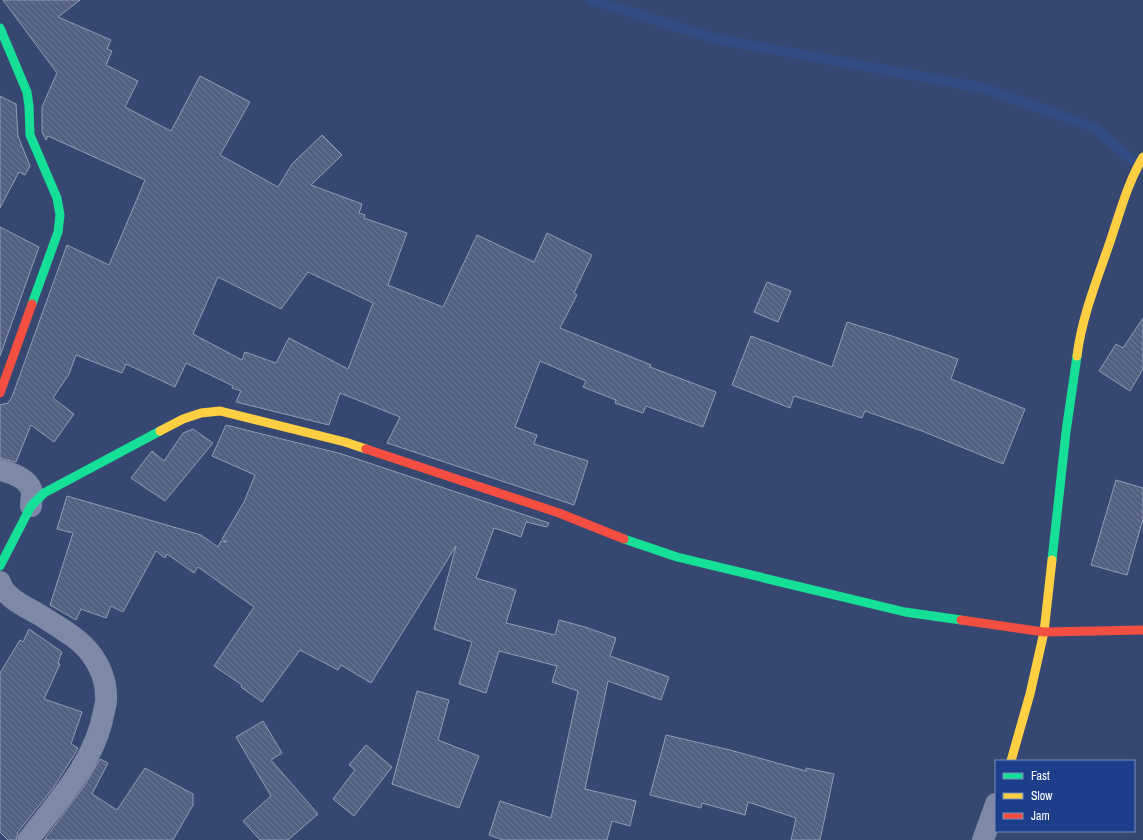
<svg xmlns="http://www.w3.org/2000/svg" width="1143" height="840" font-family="'Archivo Narrow',sans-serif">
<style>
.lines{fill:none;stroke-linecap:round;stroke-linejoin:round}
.stream{stroke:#334c84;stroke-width:10}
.building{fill:url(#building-back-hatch);stroke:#919cb5;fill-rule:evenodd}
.street{stroke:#7d89a6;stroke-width:22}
.fast{stroke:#16e098;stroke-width:9}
.slow{stroke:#ffcf43;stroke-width:9}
.jam{stroke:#f24e42;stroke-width:9}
</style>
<defs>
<pattern id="building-back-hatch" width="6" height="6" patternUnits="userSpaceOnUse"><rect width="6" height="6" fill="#526182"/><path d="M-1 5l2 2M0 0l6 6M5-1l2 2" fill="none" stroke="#6c7995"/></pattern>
</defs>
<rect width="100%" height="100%" fill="#364872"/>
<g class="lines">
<path class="stream" d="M591,0L717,39L984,88L1095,128L1139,166"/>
</g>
<g class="building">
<path d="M3,0H80L58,17L111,40L107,49L112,51L106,65L138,81L125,107L171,131L200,76L250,102L220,155L278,187L292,164L322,135L342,155L311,185L362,204L359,213L365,215L364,218L407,233L388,285L443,307L477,235L534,262L547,233L592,255L574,293L577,295L560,328L651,365L650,367L716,392L703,427L646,406L643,413L615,403L616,400L583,387L586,381L540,361L515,427L537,435L534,444L588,461L574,505L387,443L400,417L340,393L329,425L236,402L241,391L232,388L233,386L186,363L175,387L126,364L122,373L76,355L69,374L53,398L74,414L54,442L31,425L16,462L0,458V405L8,403L12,397L67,245L109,265L145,180L48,136L46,140L42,132V107L57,73ZM308,272L373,303L348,369L289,338L276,363L245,352L242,360L193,334L218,277L281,309Z"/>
<path d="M0,96L16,104L18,136L30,166L25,175L19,172L0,208Z"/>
<path d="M0,227L39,247L0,356Z"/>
<path d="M767,282L791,291L778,322L754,312Z"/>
<path d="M1143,318V369L1130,391L1099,371L1116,344L1123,348Z"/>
<path d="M847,322L892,336L958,359L951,379L1025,409L1003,464L922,431L865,411L862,418L794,396L790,408L732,385L751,336L832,367Z"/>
<path d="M226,425L342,454L549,523L547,527L526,522L521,537L494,528L476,578L516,590L506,623L555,635L559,620L585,627L616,638L610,656L669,677L661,700L608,681L585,789L636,801L630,826L612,821L607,840H503L489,835L500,801L551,818L578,691L552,682L557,666L499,651L486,693L459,684L472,642L434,629L456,546L371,683L341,665L338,670L300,650L262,702L241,687L242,685L214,666L254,607L198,567L194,573L167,554L165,558L156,551L123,612L111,606L106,618L81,609L76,620L50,605L73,533L57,529L67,496L201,535L218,547L221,541L227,542L222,539L244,502L255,475L212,456Z"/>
<path d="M193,429L213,443L165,501L131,478L152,451L164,461L183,433Z"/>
<path d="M1116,480L1143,488V519L1127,575L1091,565Z"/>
<path d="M29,629L62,652L58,663L60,664L44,699L82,712L71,744L78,748L73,757L53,788L18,832L16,840H8L0,832V673L20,640L23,642Z"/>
<path d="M417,691L449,700L438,740L479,756L459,808L392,784Z"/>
<path d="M263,721L282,753L271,760L318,814L288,840H260L243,821L271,796L236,737Z"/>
<path d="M666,735L730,750L806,771V768L834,774L820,840H791L796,818L748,802L745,815L702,803L701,808L650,795Z"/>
<path d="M366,745L392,767L354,816L333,799L355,770L349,765Z"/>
<path d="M100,759L108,763L92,794L117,810L145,768L193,794V805L173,840H44L84,786Z"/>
</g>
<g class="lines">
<g class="street">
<path d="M0,470C12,473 30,479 32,493C32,497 31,502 31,506"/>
<path d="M0,582C5,599 29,608 43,617C60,628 79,638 91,654C100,666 106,681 106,696C107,701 105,706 104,711C96,760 58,801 28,840"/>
<path d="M983,840L996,804"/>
</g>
<g class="fast">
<path d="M0,28L27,92L29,106L30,135L57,198L60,215L58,232L32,304"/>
<path d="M624,539L677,557L905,612L961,620"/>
<path d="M1052,560L1066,432L1077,356"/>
<path d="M0,566L31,506L44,493L160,431"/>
</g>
<g class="slow">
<path d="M1077,356C1082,316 1098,277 1111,239C1120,212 1128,182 1143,157"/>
<path d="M160,431L183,419L201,413L220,411L345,442L366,449"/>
<path d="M1011,761L1030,694L1044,632L1052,560"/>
</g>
<g class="jam">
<path d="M0,393L32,304"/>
<path d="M366,449L559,513L624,539"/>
<path d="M961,620L1044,632L1143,630"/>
</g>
</g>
<rect x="995" y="760" width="140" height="72" fill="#1d3e8b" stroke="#778bb9"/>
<rect x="1003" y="773" width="20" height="6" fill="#16e098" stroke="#778bb9"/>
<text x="1031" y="780" font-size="12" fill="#ffffff">Fast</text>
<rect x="1003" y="793" width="20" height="6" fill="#ffcf43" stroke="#778bb9"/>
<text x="1031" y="800" font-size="12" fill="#ffffff">Slow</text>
<rect x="1003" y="813" width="20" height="6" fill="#f24e42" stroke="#778bb9"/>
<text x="1031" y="820" font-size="12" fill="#ffffff">Jam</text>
</svg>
